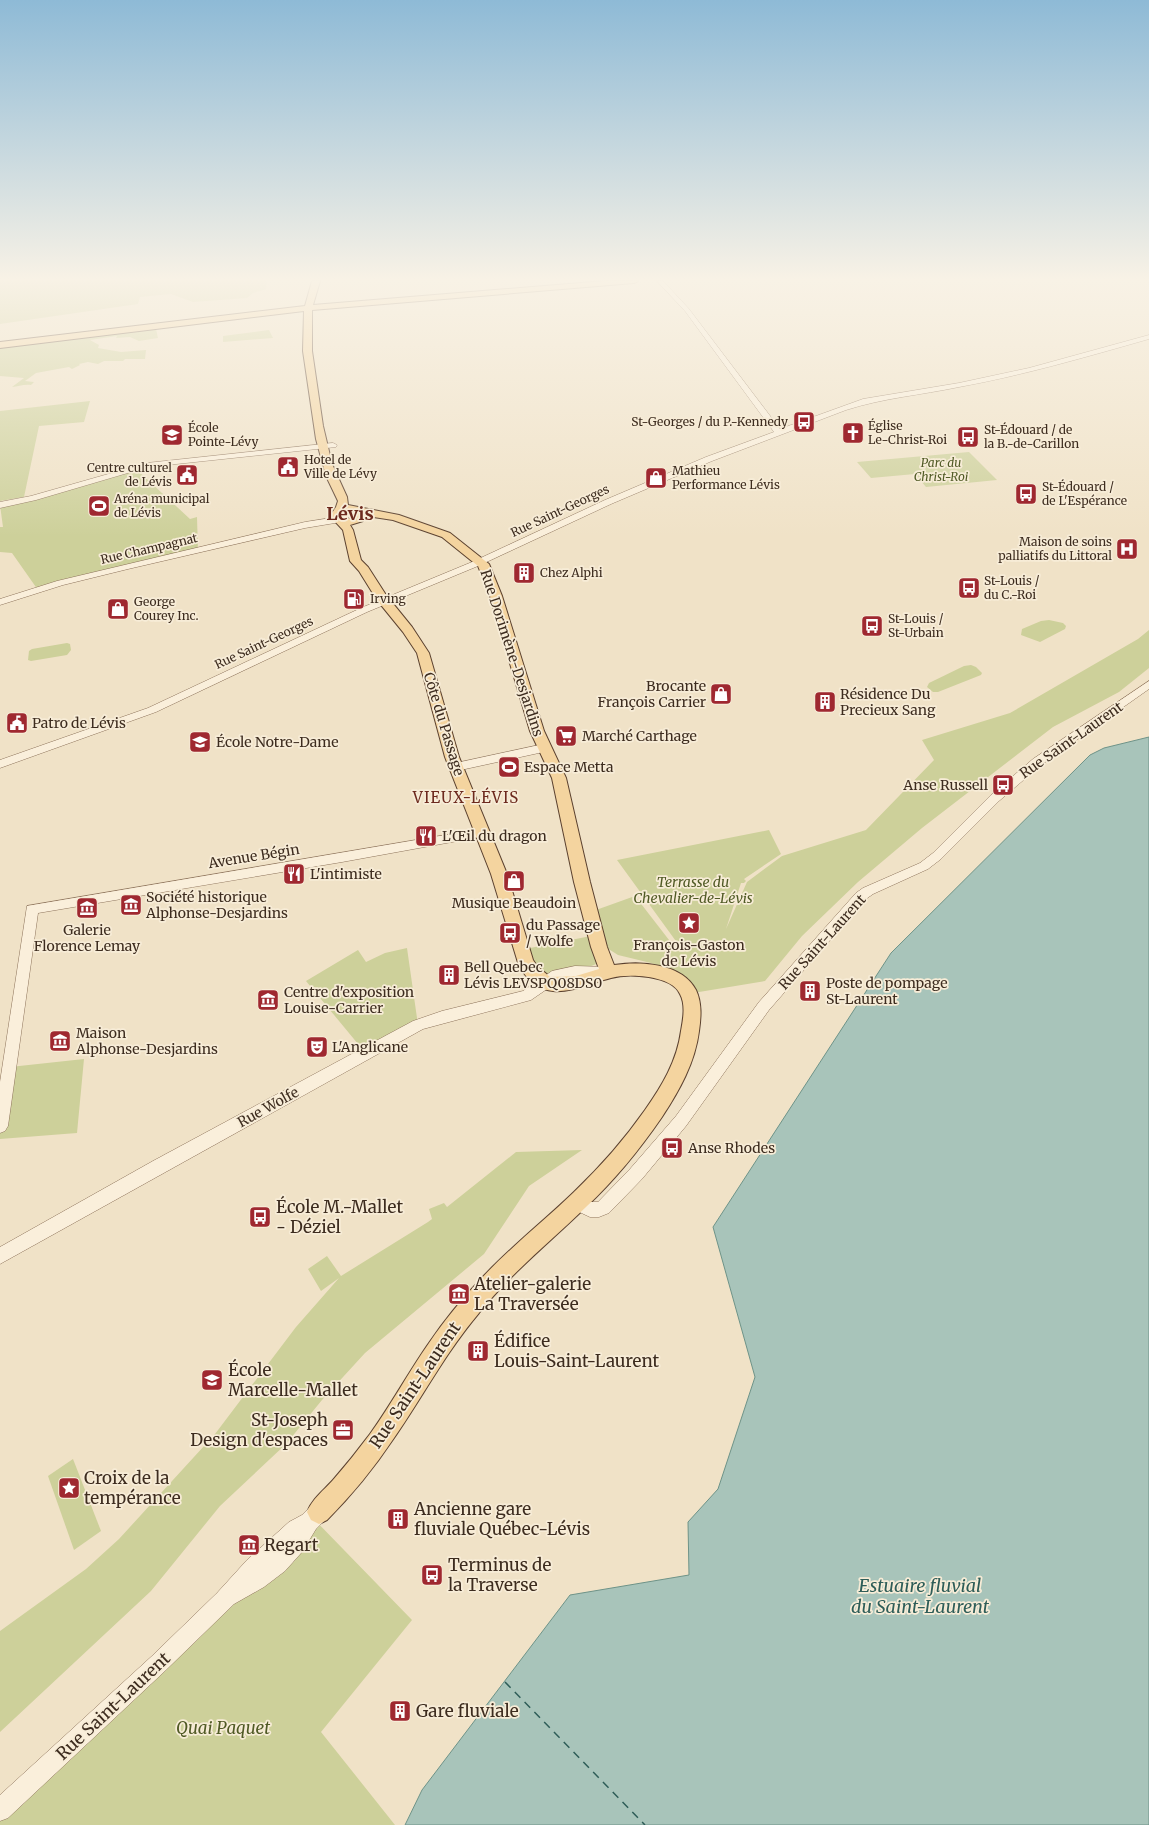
<svg xmlns="http://www.w3.org/2000/svg" width="1149" height="1825" font-family="Merriweather,serif">
<style>
.green{fill:#cdd09a}
.water{fill:#a8c4ba;stroke:#6e9388}
.lines{fill:none;stroke-linecap:round;stroke-linejoin:round}
.ferry{stroke:#2e5d58;stroke-width:1.5;stroke-dasharray:8 6;stroke-linecap:butt}
.minor-casing{stroke:#8d735b;stroke-width:1}
.major-casing{stroke:#5b412f;stroke-width:2}
.minor{fill:#faefdb;fill-rule:evenodd}
.major{fill:#f4d49f;fill-rule:evenodd}
.labels{text-anchor:middle;stroke-width:3.5;stroke-linejoin:round;paint-order:stroke}
.far-poi-label{font-size:12px;fill:#3d2c1f;stroke:#f7ecd7;text-anchor:start}
.far-park-label{font-size:12px;font-style:italic;fill:#505a25;stroke:#f7ecd7}
.far-street-label{font-size:12px;fill:#3d2c1f;stroke:#f7ecd7}
.street-label{font-size:14px;fill:#3d2c1f;stroke:#f7ecd7}
.poi-label{font-size:14px;fill:#3d2c1f;stroke:#f7ecd7;text-anchor:start}
.park-label{font-size:14px;font-style:italic;fill:#505a25;stroke:#f7ecd7}
.neighbourhood-label{font-size:15px;letter-spacing:1px;fill:#6c291d;stroke:#f7ecd7}
.near-poi-label{font-size:17px;fill:#3d2c1f;stroke:#f7ecd7;text-anchor:start}
.near-street-label{font-size:17px;fill:#3d2c1f;stroke:#f7ecd7}
.near-park-label{font-size:17px;font-style:italic;fill:#505a25;stroke:#f7ecd7}
.far-town-label{font-size:18px;font-weight:bold;fill:#6c291d;stroke:#f7ecd7}
.near-water-label{font-size:18px;font-style:italic;fill:#2e5d58;stroke:#f7ecd7}
</style>
<rect width="100%" height="100%" fill="#f0e2c7"/>
<g class="green">
<path d="M0,281H267L266,289L253,293L247,298L193,302L171,294L140,297L138,304L0,324Z"/>
<path d="M153,329H156L158,338L139,341L130,337L116,338L117,336L90,340L99,345L98,348L121,352L146,350L145,359H125L123,361H104L98,364L88,362L79,364L80,365L72,369L69,367L36,373L25,381L34,382L31,385C23,384 18,387 12,387L24,378L0,376V347Z"/>
<path d="M269,330L273,338L223,342V336Z"/>
<path d="M90,401L84,422L39,426L24,497L0,501V411Z"/>
<path d="M969,452L997,480L926,487L915,474L871,478L857,462Z"/>
<path d="M135,468L190,519L197,517L198,551L38,590L12,553L0,552V527H3L0,505Z"/>
<path d="M1049,620L1063,623L1066,626L1065,629L1040,642L1021,635L1022,629L1041,621Z"/>
<path d="M1149,630V668L1119,692L1053,727L922,828L858,882L802,936L765,981L693,993L679,974L651,963L618,955L607,948L596,910L635,896L676,949L678,944L617,860L769,830L781,854L744,879L746,881L744,883H741L726,929L747,882L782,856L866,830L934,760L922,740L1010,713L1138,639Z"/>
<path d="M67,643L70,644L71,650L67,655L31,661L28,660L29,651L32,649Z"/>
<path d="M971,665L976,667L982,673L981,675L938,692H933L927,687L929,683L964,666Z"/>
<path d="M591,936L597,961L596,964L589,967L544,977L525,949Z"/>
<path d="M407,948L418,1025L363,1050L306,981L358,950L366,962L385,953Z"/>
<path d="M84,1059L77,1133L0,1139V1126L10,1067Z"/>
<path d="M582,1150L529,1186L484,1254L365,1353L322,1400L286,1444L220,1506L151,1591L0,1732V1631L86,1569L119,1539L215,1434L296,1327L339,1278L321,1291L308,1269L327,1256L341,1276L428,1222L432,1219L429,1209L444,1203L447,1207L516,1152Z"/>
<path d="M73,1459L101,1531L74,1550L48,1476Z"/>
<path d="M310,1515L412,1620L321,1732L395,1825H0V1797Z"/>
</g>
<path class="water" d="M1149,737V1825H405L422,1790L570,1595L689,1575L688,1522L718,1489L755,1377L713,1227L891,953L1090,755L1104,748Z"/>
<g class="lines">
<path class="ferry" d="M505,1682L645,1825"/>
<g class="minor-casing">
<g id="minor">
<path d="M657,281H663L689,309L780,429L863,399L959,383L1029,368L1149,335V339C1086,357 1024,375 959,387C921,395 883,398 846,410L712,461L611,504L478,566L367,612L156,712L0,768V760L148,708L361,608L472,562L605,500L706,457L774,432L685,311Z"/>
<path d="M333,443L337,445L336,447L148,467L36,500L0,508V502L31,496L147,463Z"/>
<path d="M338,517L342,520L341,522L305,528L128,569L63,585L0,605V599L57,581L305,522Z"/>
<path d="M1149,681V689L1041,765L999,801L941,859L928,869L873,894L866,899L769,1010L686,1126L642,1179L609,1213L599,1217H590L575,1210L570,1202L572,1197L578,1195L591,1202H598L630,1169L676,1116L759,1002L856,893L863,888L920,863L933,853L991,795L1033,759Z"/>
<path d="M544,744L548,745L550,748L548,751L456,771L450,767L456,763Z"/>
<path d="M481,829L485,830L487,833L485,836L342,862L38,913L8,1126L5,1131L0,1133V1082L27,906Z"/>
<path d="M575,966L608,967L613,968L615,972L613,976L608,977L563,978L531,1000L423,1029L0,1264V1247L153,1161L413,1021L442,1011L523,991L552,971Z"/>
<path d="M319,1502L326,1505L329,1512L326,1519L316,1529L302,1552L285,1571L264,1587L234,1604L166,1670L8,1818L0,1821V1795L152,1656L217,1593L247,1560L289,1522L302,1515L312,1505Z"/>
</g>
</g>
<g class="major-casing">
<path id="major" d="M312,281H320L313,305L605,281H638L634,283L312,310V351L323,426L332,464L347,497L348,505L399,515L450,533L489,564L502,596L544,731L566,778L590,882L607,947L614,965C641,961 682,963 696,990C702,1003 701,1017 699,1031C695,1063 679,1091 662,1117C640,1149 615,1180 586,1207C550,1242 511,1273 479,1313C446,1352 423,1396 394,1438C374,1468 352,1495 327,1520L319,1524L311,1520L307,1512C312,1499 324,1490 333,1480C346,1465 358,1450 370,1434C391,1405 408,1373 429,1343C444,1321 461,1300 479,1281C508,1249 543,1222 574,1192C600,1167 624,1140 645,1110C662,1086 677,1061 681,1031C683,1020 686,1005 680,994C672,975 628,973 611,978C574,988 544,1007 519,966L491,874L445,757L417,653L403,632L377,600L359,571L350,561L343,530L330,516L336,507L338,501L326,476L316,439L303,351L304,311L0,348V342L305,306ZM352,511L356,512V516C351,519 346,520 340,516L344,512ZM367,516L393,520L442,537L478,566L490,596L530,731L552,778L574,882L591,947L599,969L576,976L550,977L537,966L533,960L507,874L459,757L429,653L412,627L386,595L368,567L361,560L353,530L350,525L363,521Z"/>
</g>
<use href="#minor" class="minor"/>
<use href="#major" class="major"/>
</g>
<linearGradient id="sky" x2="0" y2="1"><stop stop-color="#8ebad6"/><stop offset="0.52" stop-color="#f8f2e6"/><stop offset="1" stop-color="#f8f2e6" stop-opacity="0"/></linearGradient>
<rect width="1149" height="537" fill="url(#sky)"/>
<defs>
<g id="bus-square" transform="scale(1.15)"><rect x="-9" y="-9" width="18" height="18" rx="4" fill="#9f2830" stroke="#f7ecd7"/><path d="M-5-6H5V4H4V6H2V4H-2V6H-4V4H-5ZM-3.5-4V0h7V-4ZM-3.5 1.2v1.5H-2V1.2ZM2 1.2v1.5H3.5V1.2Z" fill="#fff"/></g>
<g id="church-square" transform="scale(1.15)"><rect x="-9" y="-9" width="18" height="18" rx="4" fill="#9f2830" stroke="#f7ecd7"/><path d="M-1.2-6h2.4v3.5h3.3v2.4h-3.3V6h-2.4V-.1h-3.3v-2.4h3.3Z" fill="#fff"/></g>
<g id="school-square" transform="scale(1.15)"><rect x="-9" y="-9" width="18" height="18" rx="4" fill="#9f2830" stroke="#f7ecd7"/><path d="M0-5L7-2L0 1L-7-2ZM-4 1L0 2.5L4 1V4Q0 6-4 4Z" fill="#fff"/></g>
<g id="civic-square" transform="scale(1.15)"><rect x="-9" y="-9" width="18" height="18" rx="4" fill="#9f2830" stroke="#f7ecd7"/><path d="M-.6-6.5H3V-4.5H.6V-3L4-1V1h2V6H-6V1h2V-1L-.6-3ZM-1.2 2.5V6h2.4V2.5Z" fill="#fff"/></g>
<g id="shop-square" transform="scale(1.15)"><rect x="-9" y="-9" width="18" height="18" rx="4" fill="#9f2830" stroke="#f7ecd7"/><path d="M-5-2.5h2.3a2.7 3.5 0 0 1 5.4 0H5L5.5 6h-11ZM-1.5-2.5h3a1.5 2.3 0 0 0-3 0Z" fill="#fff"/></g>
<g id="stadium-square" transform="scale(1.15)"><rect x="-9" y="-9" width="18" height="18" rx="4" fill="#9f2830" stroke="#f7ecd7"/><path d="M0-5a6.5 5 0 1 0 0 10a6.5 5 0 1 0 0-10ZM-3.5-1.8h7v3.6h-7Z" fill="#fff"/></g>
<g id="hospital-square" transform="scale(1.15)"><rect x="-9" y="-9" width="18" height="18" rx="4" fill="#9f2830" stroke="#f7ecd7"/><path d="M-5-5h3v3.5h4V-5h3V5h-3V1.5h-4V5h-3Z" fill="#fff"/></g>
<g id="building-square" transform="scale(1.15)"><rect x="-9" y="-9" width="18" height="18" rx="4" fill="#9f2830" stroke="#f7ecd7"/><path d="M-4-6H4V6H1V3H-1V6H-4ZM-2.5-4.3h1.7v1.8h-1.7ZM.8-4.3h1.7v1.8H.8ZM-2.5-1h1.7V.8h-1.7ZM.8-1h1.7V.8H.8Z" fill="#fff"/></g>
<g id="fuel-square" transform="scale(1.15)"><rect x="-9" y="-9" width="18" height="18" rx="4" fill="#9f2830" stroke="#f7ecd7"/><path d="M-5.5-6h7V0h2V4h1.3V-2.5L3-4.5l.8-.8L6-3V5H2.5V1h-1V6h-7ZM-4.2-4.7v3.2H.2V-4.7Z" fill="#fff"/></g>
<g id="supermarket-square" transform="scale(1.15)"><rect x="-9" y="-9" width="18" height="18" rx="4" fill="#9f2830" stroke="#f7ecd7"/><path d="M-6-5.5h2.5l.6 2H6L4.5 2H-2.5L-4.4-4H-6ZM-1.5 3.2a1.3 1.3 0 1 0 .1 0ZM3 3.2a1.3 1.3 0 1 0 .1 0Z" fill="#fff"/></g>
<g id="restaurant-square" transform="scale(1.15)"><rect x="-9" y="-9" width="18" height="18" rx="4" fill="#9f2830" stroke="#f7ecd7"/><path d="M-5-6h1v4h1v-4h1v4h1v-4h1v5L-1.5 .5V6h-2V.5L-5-1ZM5-6V6H3V1.5H1.5Q1.5-4 5-6Z" fill="#fff"/></g>
<g id="museum-square" transform="scale(1.15)"><rect x="-9" y="-9" width="18" height="18" rx="4" fill="#9f2830" stroke="#f7ecd7"/><path d="M0-6L6-3V-2H-6V-3ZM-5-1h2V3h-2ZM-1-1h2V3h-2ZM3-1h2V3H3ZM-6 4H6V6H-6Z" fill="#fff"/></g>
<g id="sight-square" transform="scale(1.15)"><rect x="-9" y="-9" width="18" height="18" rx="4" fill="#9f2830" stroke="#f7ecd7"/><path d="M0-6L1.8-2.2L6-1.7L2.9 1.2L3.7 5.4L0 3.3L-3.7 5.4L-2.9 1.2L-6-1.7L-1.8-2.2Z" fill="#fff"/></g>
<g id="theatre-square" transform="scale(1.15)"><rect x="-9" y="-9" width="18" height="18" rx="4" fill="#9f2830" stroke="#f7ecd7"/><path d="M-5-5.5Q0-4 5-5.5V0Q5 5 0 6Q-5 5-5 0ZM-3.3-2.5H-1v1.5H-3.3ZM1-2.5H3.3v1.5H1ZM-2.8 1Q0 5.5 2.8 1Z" fill="#fff"/></g>
<g id="office-square" transform="scale(1.15)"><rect x="-9" y="-9" width="18" height="18" rx="4" fill="#9f2830" stroke="#f7ecd7"/><path d="M-6-3h4V-5.5h4V-3h4V5H-6ZM-1-4.5V-3h2v-1.5ZM-6 0V1H6V0Z" fill="#fff"/></g>
</defs>
<g fill-rule="evenodd">
<use href="#bus-square" x="804" y="422"/>
<use href="#church-square" x="853" y="433"/>
<use href="#school-square" x="172" y="435"/>
<use href="#bus-square" x="968" y="437"/>
<use href="#civic-square" x="288" y="467"/>
<use href="#civic-square" x="187" y="475"/>
<use href="#shop-square" x="656" y="478"/>
<use href="#bus-square" x="1026" y="494"/>
<use href="#stadium-square" x="99" y="506"/>
<use href="#hospital-square" x="1127" y="549"/>
<use href="#building-square" x="524" y="573"/>
<use href="#bus-square" x="969" y="588"/>
<use href="#fuel-square" x="354" y="599"/>
<use href="#shop-square" x="118" y="609"/>
<use href="#bus-square" x="872" y="626"/>
<use href="#shop-square" x="721" y="694"/>
<use href="#building-square" x="825" y="702"/>
<use href="#civic-square" x="17" y="723"/>
<use href="#supermarket-square" x="566" y="736"/>
<use href="#school-square" x="200" y="742"/>
<use href="#stadium-square" x="509" y="767"/>
<use href="#bus-square" x="1003" y="785"/>
<use href="#restaurant-square" x="426" y="836"/>
<use href="#restaurant-square" x="294" y="874"/>
<use href="#shop-square" x="514" y="881"/>
<use href="#museum-square" x="131" y="905"/>
<use href="#museum-square" x="87" y="908"/>
<use href="#sight-square" x="689" y="923"/>
<use href="#bus-square" x="510" y="933"/>
<use href="#building-square" x="449" y="975"/>
<use href="#building-square" x="810" y="991"/>
<use href="#museum-square" x="268" y="1000"/>
<use href="#museum-square" x="60" y="1041"/>
<use href="#theatre-square" x="317" y="1047"/>
<use href="#bus-square" x="672" y="1148"/>
<use href="#bus-square" x="260" y="1217"/>
<use href="#museum-square" x="459" y="1294"/>
<use href="#building-square" x="478" y="1351"/>
<use href="#school-square" x="212" y="1380"/>
<use href="#office-square" x="343" y="1430"/>
<use href="#sight-square" x="69" y="1488"/>
<use href="#building-square" x="398" y="1519"/>
<use href="#museum-square" x="249" y="1545"/>
<use href="#bus-square" x="432" y="1575"/>
<use href="#building-square" x="400" y="1711"/>
</g>
<g class="labels">
<g class="far-poi-label">
<text x="788" y="426" text-anchor="end">St-Georges / du P.-Kennedy</text>
<text x="868" y="430">Église<tspan x="868" dy="14">Le-Christ-Roi</tspan></text>
<text x="188" y="432">École<tspan x="188" dy="14">Pointe-Lévy</tspan></text>
<text x="984" y="434">St-Édouard / de<tspan x="984" dy="14">la B.-de-Carillon</tspan></text>
<text x="304" y="464">Hotel de<tspan x="304" dy="14">Ville de Lévy</tspan></text>
<text x="172" y="472" text-anchor="end">Centre culturel<tspan x="172" dy="14">de Lévis</tspan></text>
<text x="672" y="475">Mathieu<tspan x="672" dy="14">Performance Lévis</tspan></text>
<text x="1042" y="491">St-Édouard /<tspan x="1042" dy="14">de L'Espérance</tspan></text>
<text x="114" y="503">Aréna municipal<tspan x="114" dy="14">de Lévis</tspan></text>
<text x="1112" y="546" text-anchor="end">Maison de soins<tspan x="1112" dy="14">palliatifs du Littoral</tspan></text>
<text x="540" y="577">Chez Alphi</text>
<text x="984" y="585">St-Louis /<tspan x="984" dy="14">du C.-Roi</tspan></text>
<text x="370" y="603">Irving</text>
<text x="134" y="606">George<tspan x="134" dy="14">Courey Inc.</tspan></text>
<text x="888" y="623">St-Louis /<tspan x="888" dy="14">St-Urbain</tspan></text>
</g>
<g class="far-park-label">
<text x="941" y="467">Parc du<tspan x="941" dy="14">Christ-Roi</tspan></text>
</g>
<g class="far-street-label">
<text transform="translate(560 511) rotate(-25)" y="4">Rue Saint-Georges</text>
<text transform="translate(149 549) rotate(-13)" y="4">Rue Champagnat</text>
<text transform="translate(264 643) rotate(-25)" y="4">Rue Saint-Georges</text>
</g>
<g class="street-label">
<text transform="translate(512 653) rotate(72)" y="5">Rue Dorimène-Desjardins</text>
<text transform="translate(444 724) rotate(73)" y="5">Côte du Passage</text>
<text transform="translate(1071 740) rotate(-35)" y="5">Rue Saint-Laurent</text>
<text transform="translate(254 856) rotate(-9)" y="5">Avenue Bégin</text>
<text transform="translate(822 942) rotate(-48)" y="5">Rue Saint-Laurent</text>
<text transform="translate(268 1107) rotate(-29)" y="5">Rue Wolfe</text>
</g>
<g class="poi-label">
<text x="706" y="691" text-anchor="end">Brocante<tspan x="706" dy="16">François Carrier</tspan></text>
<text x="840" y="699">Résidence Du<tspan x="840" dy="16">Precieux Sang</tspan></text>
<text x="32" y="728">Patro de Lévis</text>
<text x="582" y="741">Marché Carthage</text>
<text x="216" y="747">École Notre-Dame</text>
<text x="524" y="772">Espace Metta</text>
<text x="988" y="790" text-anchor="end">Anse Russell</text>
<text x="442" y="841">L'Œil du dragon</text>
<text x="310" y="879">L'intimiste</text>
<text x="146" y="902">Société historique<tspan x="146" dy="16">Alphonse-Desjardins</tspan></text>
<text x="514" y="908" text-anchor="middle">Musique Beaudoin</text>
<text x="526" y="930">du Passage<tspan x="526" dy="16">/ Wolfe</tspan></text>
<text x="87" y="935" text-anchor="middle">Galerie<tspan x="87" dy="16">Florence Lemay</tspan></text>
<text x="689" y="950" text-anchor="middle">François-Gaston<tspan x="689" dy="16">de Lévis</tspan></text>
<text x="464" y="972">Bell Quebec<tspan x="464" dy="16">Lévis LEVSPQ08DS0</tspan></text>
<text x="826" y="988">Poste de pompage<tspan x="826" dy="16">St-Laurent</tspan></text>
<text x="284" y="997">Centre d'exposition<tspan x="284" dy="16">Louise-Carrier</tspan></text>
<text x="76" y="1038">Maison<tspan x="76" dy="16">Alphonse-Desjardins</tspan></text>
<text x="332" y="1052">L'Anglicane</text>
<text x="688" y="1153">Anse Rhodes</text>
</g>
<g class="park-label">
<text x="693" y="887">Terrasse du<tspan x="693" dy="16">Chevalier-de-Lévis</tspan></text>
</g>
<g class="neighbourhood-label">
<text x="466" y="803">VIEUX-LÉVIS</text>
</g>
<g class="near-poi-label">
<text x="276" y="1213">École M.-Mallet<tspan x="276" dy="20">- Déziel</tspan></text>
<text x="474" y="1290">Atelier-galerie<tspan x="474" dy="20">La Traversée</tspan></text>
<text x="494" y="1347">Édifice<tspan x="494" dy="20">Louis-Saint-Laurent</tspan></text>
<text x="228" y="1376">École<tspan x="228" dy="20">Marcelle-Mallet</tspan></text>
<text x="328" y="1426" text-anchor="end">St-Joseph<tspan x="328" dy="20">Design d'espaces</tspan></text>
<text x="84" y="1484">Croix de la<tspan x="84" dy="20">tempérance</tspan></text>
<text x="414" y="1515">Ancienne gare<tspan x="414" dy="20">fluviale Québec-Lévis</tspan></text>
<text x="264" y="1551">Regart</text>
<text x="448" y="1571">Terminus de<tspan x="448" dy="20">la Traverse</tspan></text>
<text x="416" y="1717">Gare fluviale</text>
</g>
<g class="near-street-label">
<text transform="translate(415 1385) rotate(-56)" y="6">Rue Saint-Laurent</text>
<text transform="translate(113 1706) rotate(-43)" y="6">Rue Saint-Laurent</text>
</g>
<g class="near-park-label">
<text x="223" y="1734">Quai Paquet</text>
</g>
<g class="far-town-label">
<text x="350" y="520">Lévis</text>
</g>
<g class="near-water-label">
<text x="920" y="1592">Estuaire fluvial<tspan x="920" dy="21">du Saint-Laurent</tspan></text>
</g>
</g>
</svg>
